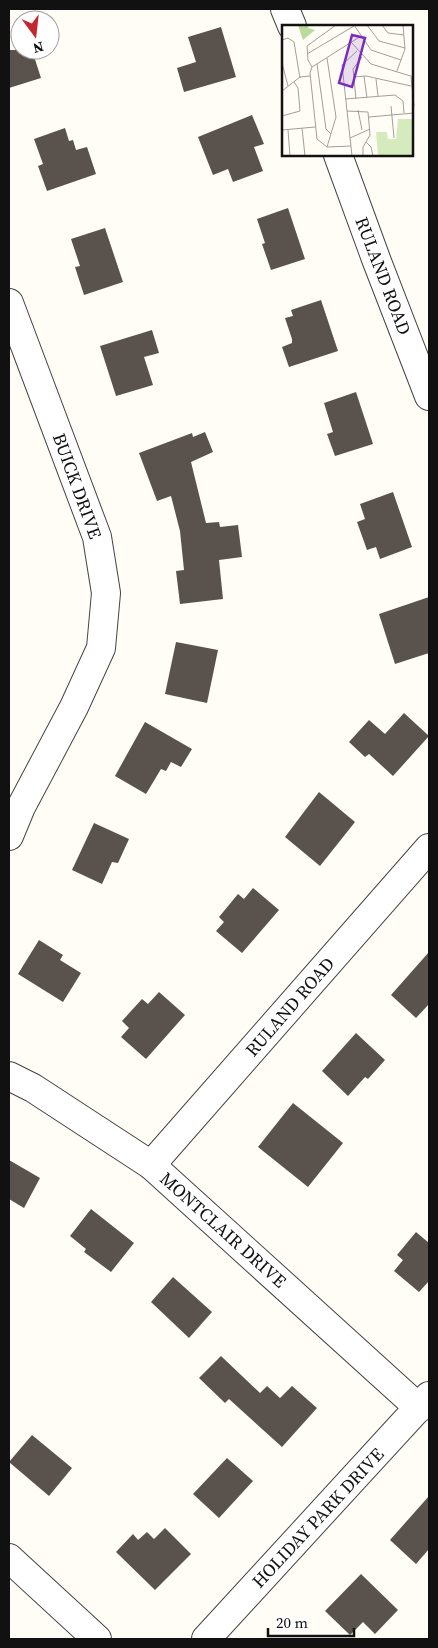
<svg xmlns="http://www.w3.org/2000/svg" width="438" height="1648" font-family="'Source Serif 4',serif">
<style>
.building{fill:#5a524d}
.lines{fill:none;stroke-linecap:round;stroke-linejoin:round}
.street-casing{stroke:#444;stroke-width:30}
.street{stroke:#fff;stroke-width:28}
.labels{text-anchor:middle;stroke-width:5;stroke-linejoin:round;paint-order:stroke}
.street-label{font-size:18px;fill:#111;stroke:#fff}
.inset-road{fill:none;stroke:#a09f9a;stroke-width:1}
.view{fill:#7b2cbf;fill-opacity:0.15;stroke:#7b2cbf;stroke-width:2.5}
.inset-edge{fill:none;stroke:#111;stroke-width:2.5}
</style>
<rect width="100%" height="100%" fill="#fffdf5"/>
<g class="building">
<path d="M221,27L236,77L184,92L177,68L196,62L188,37Z"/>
<path d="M9,50H32L41,78L9,88Z"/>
<path d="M252,115L264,144L254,147L263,171L233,182L228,169L213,175L198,137Z"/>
<path d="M65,128L69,141L73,140L76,150L87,147L96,174L47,191L38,166L43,164L34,139Z"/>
<path d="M288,208L305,259L271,270L262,244L265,243L257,219Z"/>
<path d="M105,228L123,282L84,295L75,267L80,266L71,239Z"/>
<path d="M321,300L338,351L289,367L282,347L292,343V339L285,318L293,316L291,310Z"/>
<path d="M152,330L159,353L144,357L153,385L116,396L100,346Z"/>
<path d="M356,392L373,444L335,456L327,434L333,432L324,403Z"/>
<path d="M205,432L213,452L191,462L206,523L219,522L220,527L238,525L242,557L219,560L223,599L180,604L176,571L184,570L180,531L171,496L157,501L139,453L192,433L193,437Z"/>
<path d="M393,492L412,547L380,559L376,547L367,550L357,522L365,519L360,504Z"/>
<path d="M429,597V653L395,664L379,614Z"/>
<path d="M176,642L218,650L207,703L165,694Z"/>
<path d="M404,713L429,736L393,776L369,754L365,757L349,742L369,720L385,734Z"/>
<path d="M145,722L192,749L181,767L171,762L166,771L161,769L146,794L115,776Z"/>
<path d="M319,792L355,822L320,866L285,837Z"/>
<path d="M94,823L129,839L118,863L112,862L102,884L72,870Z"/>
<path d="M253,888L279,910L242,953L216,931L224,922L219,917L238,894L244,899Z"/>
<path d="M39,940L63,955L60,960L81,973L63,1002L18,974Z"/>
<path d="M429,952V1004L416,1018L391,995Z"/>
<path d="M159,992L185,1015L146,1059L121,1037L129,1028L122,1021L142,999L148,1004Z"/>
<path d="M356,1033L385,1060L368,1079L365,1077L348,1096L322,1071Z"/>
<path d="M293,1103L343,1143L308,1187L258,1147Z"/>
<path d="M9,1160L40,1178L24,1208L9,1199Z"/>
<path d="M91,1209L134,1243L111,1272L84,1252L86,1249L70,1236Z"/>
<path d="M416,1232L429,1243V1281L419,1292L394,1271L403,1260L397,1255Z"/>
<path d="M173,1277L212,1312L189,1338L151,1302Z"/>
<path d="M221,1356L260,1393L267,1386L280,1398L292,1386L317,1408L282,1447L229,1399L225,1403L199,1378Z"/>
<path d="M32,1435L72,1468L49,1496L9,1462Z"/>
<path d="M227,1458L253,1481L219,1518L193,1494Z"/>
<path d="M429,1496V1549L416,1564L390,1540Z"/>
<path d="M165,1528L191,1554L155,1590L116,1552L133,1534L138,1540L147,1532L154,1539Z"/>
<path d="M361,1574L398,1610L375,1634L363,1622L350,1635L325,1611Z"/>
</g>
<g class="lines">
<g class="street-casing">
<g id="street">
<path d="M285,9L292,26"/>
<path d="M338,155L376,259L429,396"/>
<path d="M9,303L97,537L106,593L101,648L74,707L21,807L9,836"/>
<path d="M9,1076L33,1088L151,1165L419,1408"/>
<path d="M151,1165L429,848"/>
<path d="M9,1558L97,1639"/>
<path d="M206,1639L429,1396"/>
</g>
</g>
<use href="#street" class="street"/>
</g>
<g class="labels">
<g class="street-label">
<text transform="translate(383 276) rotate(69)" y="6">RULAND ROAD</text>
<text transform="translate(77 486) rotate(70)" y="6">BUICK DRIVE</text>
<text transform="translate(290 1007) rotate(-49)" y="6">RULAND ROAD</text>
<text transform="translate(223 1230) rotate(42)" y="6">MONTCLAIR DRIVE</text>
<text transform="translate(318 1518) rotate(-47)" y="6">HOLIDAY PARK DRIVE</text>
</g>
</g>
<g transform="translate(282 25)">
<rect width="131" height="131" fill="#fffdf5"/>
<path d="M116,94H131V131H96L94,107H105L106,114H114Z" fill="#d5ebbd"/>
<path d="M16,0H27L26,3L33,5L21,15Z" fill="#b9dc9c"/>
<path class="inset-road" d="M72,0L89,25L119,35M85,0L97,16L123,23M100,0L106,8L122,10M0,15L6,13L12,17L18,53M69,17L89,39L132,52M25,29L72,1M45,33L54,92L45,122M0,38L6,61M35,39L44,104L49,109M30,42L26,35L25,21L54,0M115,46L123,24L121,0M82,51L85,73M72,52L84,51L129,61M129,52L132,81M94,54L96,71M0,66L18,52L28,51M63,74L113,70L121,76L122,88M74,74L71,44L80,32M109,81L112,113M76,85L80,105M65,86L86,87L88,110L81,122V131M0,91L18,86L16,63L12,57M87,92L132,88M20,103L23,131M0,105L33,102M6,105L8,131M68,113L88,104M84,117L89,122L91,131M69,121L45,122L35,114L28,48L30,42L79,11M70,131L60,40L75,26"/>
<path class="view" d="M70,10L83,13L70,62L57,58Z"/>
<rect width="131" height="131" class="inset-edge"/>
</g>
<rect width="438" height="1648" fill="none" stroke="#111111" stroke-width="20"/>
<g transform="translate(35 35) rotate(165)"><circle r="24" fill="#ffffff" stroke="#a0a0a0"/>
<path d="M0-4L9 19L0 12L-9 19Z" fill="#c4262e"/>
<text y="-8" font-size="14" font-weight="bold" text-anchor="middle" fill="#111111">N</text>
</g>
<path d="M268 1628v8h86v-8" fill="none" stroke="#111111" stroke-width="2.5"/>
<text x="276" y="1628" font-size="15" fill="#111111" stroke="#ffffff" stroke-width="4" paint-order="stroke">20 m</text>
</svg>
